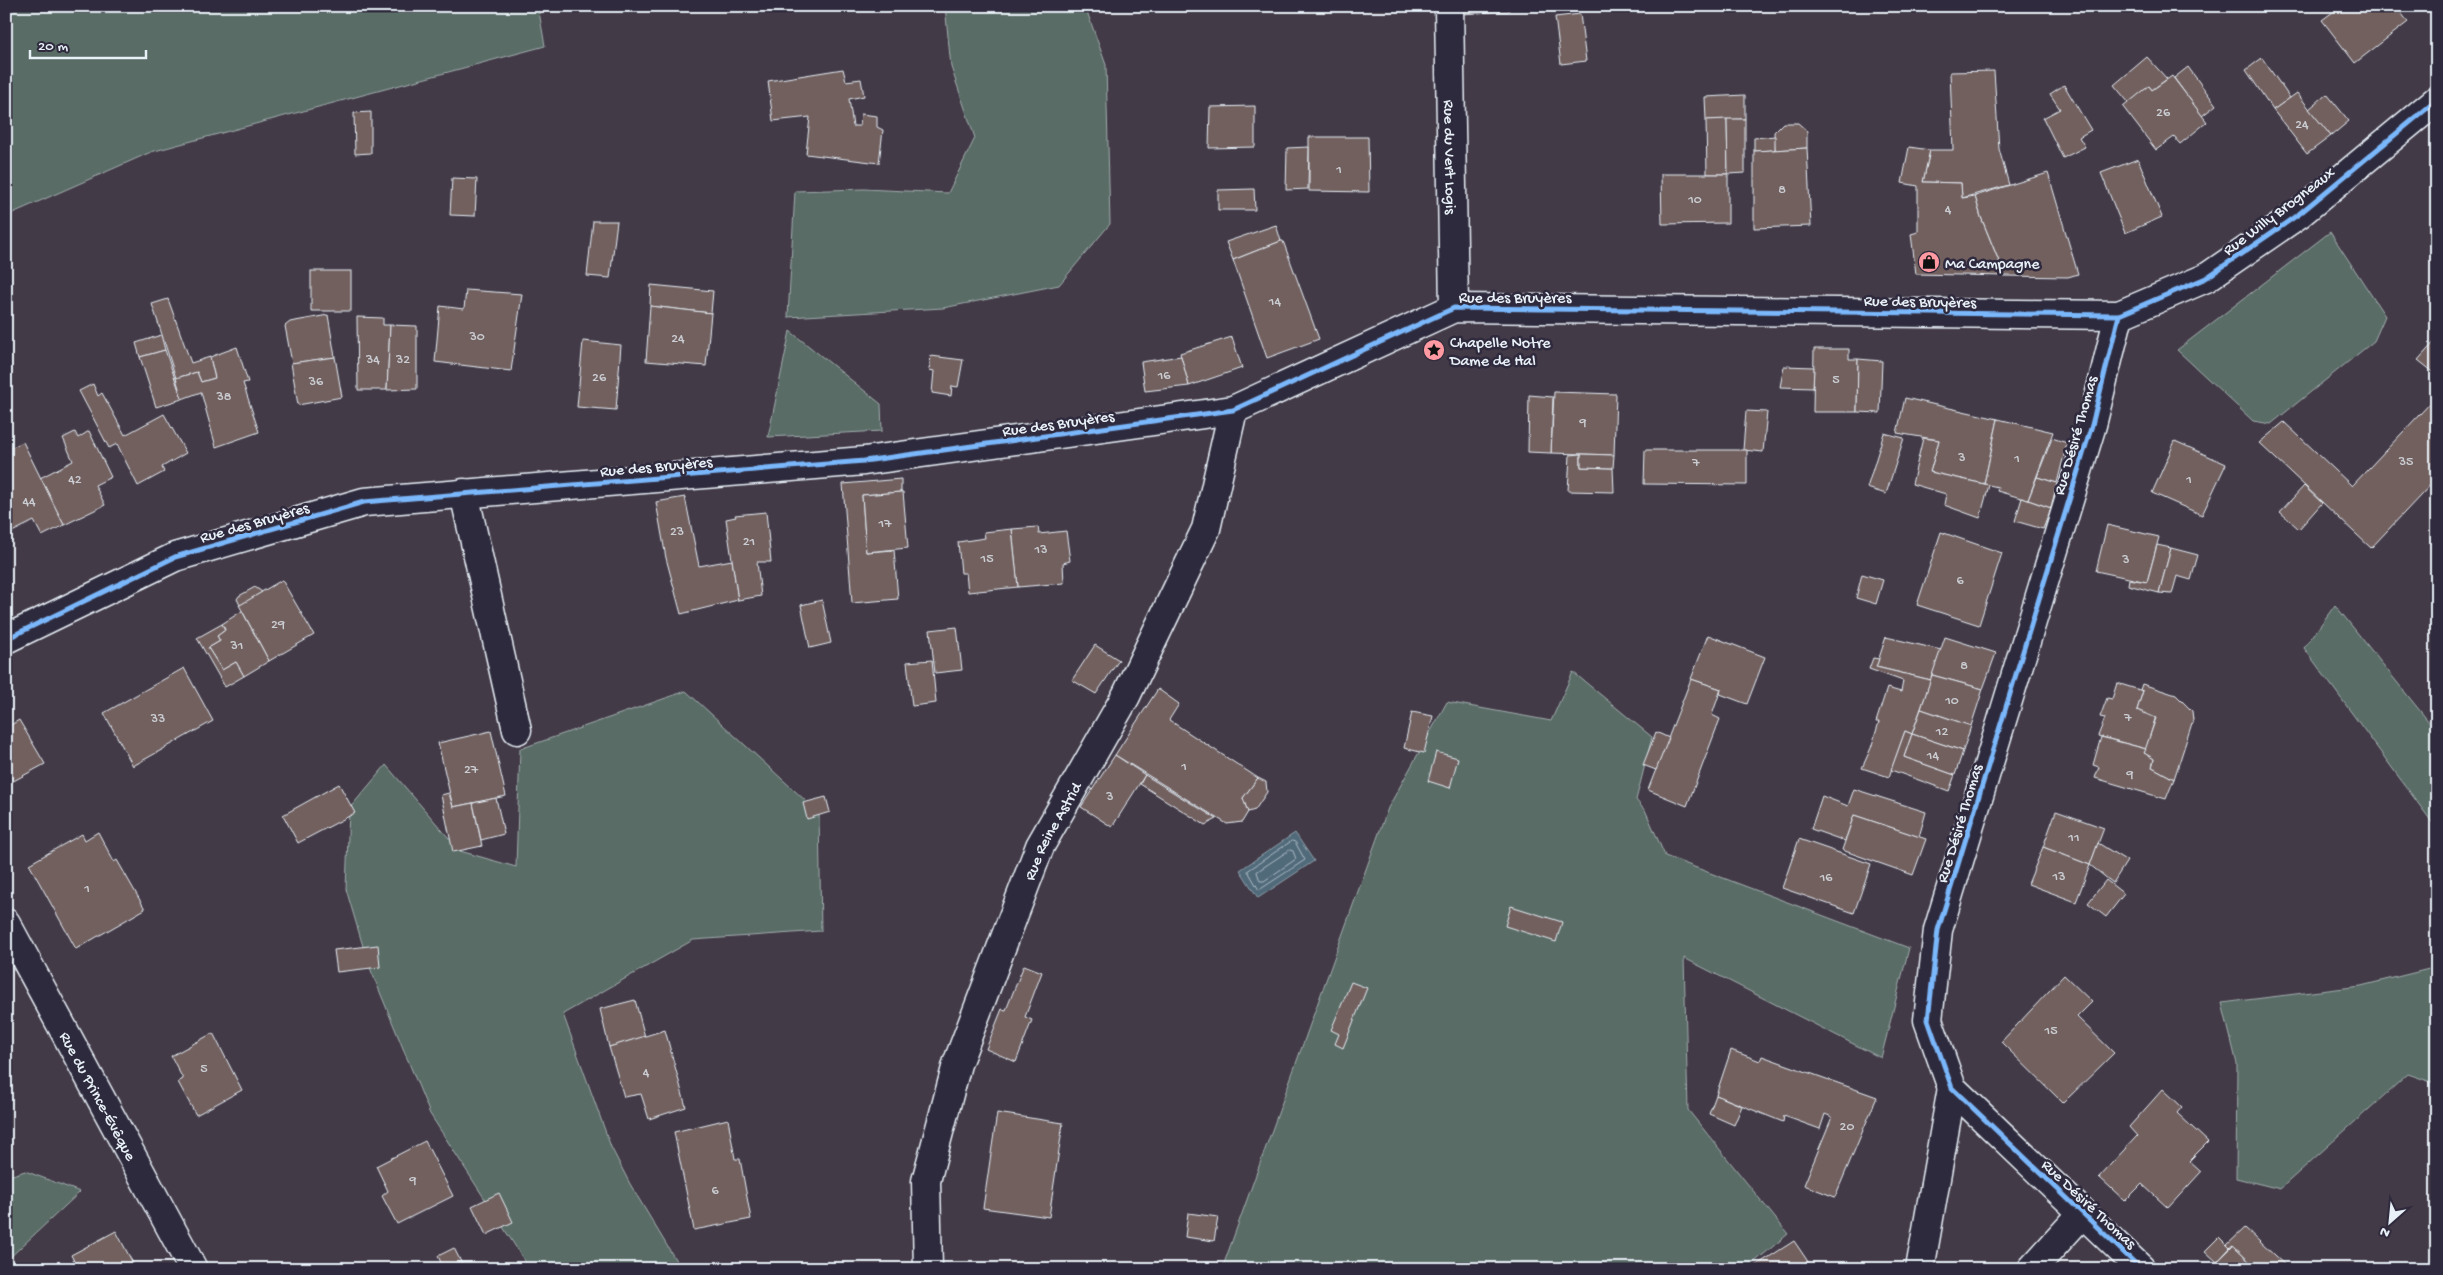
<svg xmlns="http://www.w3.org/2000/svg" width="2443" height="1275" font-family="'Gochi Hand',sans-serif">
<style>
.green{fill:#5a6c66;stroke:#a1aeaf}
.water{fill:#516a7a;stroke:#8da0ac}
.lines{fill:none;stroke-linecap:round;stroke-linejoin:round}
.shore{stroke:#acbbc6;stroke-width:1}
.building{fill:#72605f;stroke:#e8f1f8}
.street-casing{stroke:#e8f1f8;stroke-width:31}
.street{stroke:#2f2a3d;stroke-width:28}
.cycleway-casing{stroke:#2f2a3d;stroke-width:8}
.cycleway{stroke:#7ab7fb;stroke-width:5}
.labels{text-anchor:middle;stroke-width:5;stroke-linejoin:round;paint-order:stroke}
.number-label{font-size:14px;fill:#cacdd2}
.street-label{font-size:16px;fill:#e8f1f8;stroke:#2f2a3d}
.poi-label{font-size:16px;fill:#e8f1f8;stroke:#2f2a3d;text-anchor:start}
</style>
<rect width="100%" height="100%" fill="#433a47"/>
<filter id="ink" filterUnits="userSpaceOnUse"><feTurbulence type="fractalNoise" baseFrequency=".02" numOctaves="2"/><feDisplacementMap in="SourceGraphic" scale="10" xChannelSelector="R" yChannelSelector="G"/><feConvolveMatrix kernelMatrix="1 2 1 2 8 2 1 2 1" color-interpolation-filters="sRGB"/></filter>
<g filter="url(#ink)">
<g class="green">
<path d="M6,6H538L545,46L151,152L6,216Z"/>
<path d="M945,6H1085L1106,65L1110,224L1059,285L943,308L788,317L795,191L864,189L948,193L975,138L951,67Z"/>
<path d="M2330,232L2385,316L2374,341L2271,424L2253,421L2177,350Z"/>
<path d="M790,331L881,404L882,431L768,437Z"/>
<path d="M2335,605L2437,732V829L2304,648Z"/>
<path d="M1573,672L1652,737L1636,800L1646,812L1665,856L1909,948L1881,1058L1684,958L1688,1110L1788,1234L1746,1269H1222L1388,808L1447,702L1551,721Z"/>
<path d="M686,691L819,813L821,931L693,940L563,1014L611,1147L630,1184L681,1269H530L430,1114L368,963L346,889L349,809L386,765L460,851L516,867L520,749Z"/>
<path d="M2437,967V1084L2408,1074L2280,1189L2236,1178L2237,1064L2222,1003L2361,986Z"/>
<path d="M25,1171L80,1192L6,1261V1177Z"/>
</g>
<path class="water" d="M1295,833L1314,861L1258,898L1240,870Z"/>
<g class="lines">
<g class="shore">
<path d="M1292,841L1295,842L1305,860L1259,890L1248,871Z"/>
<path d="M1290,850L1293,851L1296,859L1264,881H1260L1257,872Z"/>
</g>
</g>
<g class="building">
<path d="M1461,6H1509V11L1461,14Z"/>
<rect x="1813" y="6" width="23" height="2"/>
<path d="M2341,6H2396L2408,22L2355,63L2322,20Z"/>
<path d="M1580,14L1586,61L1561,64L1555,17Z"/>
<path d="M2147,57L2167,79L2152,90L2149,86L2129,103L2114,85Z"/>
<path d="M2262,58L2290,98L2273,110L2246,70Z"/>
<path d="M2188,67L2216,105L2202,116L2174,78Z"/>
<path d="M843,69L846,81L861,79L864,96L849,99L853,126H860L861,114L877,116V127L883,130L879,163L806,154L810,117L773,121L768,81Z"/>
<path d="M1994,71L1999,149L2009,185L1962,198L1961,183L1923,182L1930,150H1953L1950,72Z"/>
<path d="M2172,76L2207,122L2180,144L2174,137L2156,150L2123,107L2149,86L2152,90Z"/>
<path d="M2064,85L2091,130L2079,137L2085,147L2063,158L2043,118L2060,109L2050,94Z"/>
<path d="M2297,93L2331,136L2307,154L2273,110Z"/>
<path d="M2327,94L2349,121L2331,136L2309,109Z"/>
<path d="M1745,95V119L1706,120L1705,97Z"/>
<path d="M1255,106V147L1209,148L1210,107Z"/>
<path d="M371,112V153L355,154L354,113Z"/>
<path d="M1727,119L1728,174H1707L1706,120Z"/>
<path d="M1727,119H1745V173L1728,174Z"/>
<path d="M1783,123H1798L1807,131V148L1775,150L1774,132Z"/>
<path d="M1775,136V150L1754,151V138Z"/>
<path d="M1309,137H1368L1369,192L1309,191Z"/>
<path d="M1309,147L1308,189L1286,190L1287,148Z"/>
<path d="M1909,147L1930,150L1923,182L1961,183L1962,198L1975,196L1981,217L2005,276L1916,274L1911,234L1918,232V186L1902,183Z"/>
<path d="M1807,148L1811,226L1754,228V151Z"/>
<path d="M2138,159L2162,217L2125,233L2101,173Z"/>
<path d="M2048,173L2078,274L2068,277L2005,276L1981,217L1975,196Z"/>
<path d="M1661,174H1728V223L1662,224Z"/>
<path d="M452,178L477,179L475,216L450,215Z"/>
<path d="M1254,189L1255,210H1218V190Z"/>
<path d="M593,221H617L610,278L587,276Z"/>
<path d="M1276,225L1281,241L1233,260L1226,242Z"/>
<path d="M1281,241H1283L1319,339L1267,358L1233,260Z"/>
<rect x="311" y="271" width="40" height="40"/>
<path d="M651,285L713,291L711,313L650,306Z"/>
<path d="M466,290L522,294L511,371L435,362L440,306L464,309Z"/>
<path d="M168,299L191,363L210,357L215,378L201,382L197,372L176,378L152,304Z"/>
<path d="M650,306L711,313L706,366L646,361Z"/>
<path d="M328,315L335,357L292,363L285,326L290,322Z"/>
<path d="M357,317L383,318V325H390L387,390H358Z"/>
<path d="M390,325L417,326V389L387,390Z"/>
<path d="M161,335L165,350L140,357L136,343Z"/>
<path d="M1232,337L1242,368L1189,386L1180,353Z"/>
<path d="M2436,340L2437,341V375L2418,360Z"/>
<path d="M583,341L621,345L616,410L577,407Z"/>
<path d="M237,347L248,382L243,383L259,432L216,447L201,392L182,399L176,378L197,372L201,382L215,378L210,357Z"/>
<path d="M1814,349H1849V359H1858L1857,412H1813Z"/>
<path d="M165,350L182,399L156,407L140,357Z"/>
<path d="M931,356L963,360L958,387L952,386L951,396L932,393L934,371L929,370Z"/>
<path d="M1181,356L1189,386L1145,391L1141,362Z"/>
<path d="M335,357L342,397L298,405L291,363Z"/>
<path d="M1858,359L1882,361L1880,413L1857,412Z"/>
<path d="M1784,366L1814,367L1813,388L1780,387Z"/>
<path d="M93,384L98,396L102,393L125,435L164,414L186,453L162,467L164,472L138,486L117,444L109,448L79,391Z"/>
<path d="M1554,392L1616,394L1614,455L1551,453Z"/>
<path d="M1529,395L1553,397L1551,453L1528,452Z"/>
<path d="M2437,396V478L2371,548L2259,443L2284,422L2352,486Z"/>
<path d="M1905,398L1998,419L1984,484L1930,472L1939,440L1897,433Z"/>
<path d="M1746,411L1767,412L1763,452L1743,450Z"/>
<path d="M1998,419L2053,432L2028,500L1997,491L1998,487L1984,484Z"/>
<path d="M89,431L111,477L95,485L105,505L64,525L40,478L73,461L63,438L75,432L78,438Z"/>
<path d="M1884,433L1904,438L1886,494L1867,488Z"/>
<path d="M1923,438L1939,440L1930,472L1989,485L1980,518L1944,505L1946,494L1912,484Z"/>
<path d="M2052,438L2067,443L2057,483L2037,477Z"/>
<path d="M2175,441L2226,464L2202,515L2152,493Z"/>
<path d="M23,442L64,525L42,536L34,521L8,534L6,530V450Z"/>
<path d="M1645,450H1747V485L1644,484Z"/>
<path d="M1581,454V467L1613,468L1614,492L1568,491L1570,455Z"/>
<path d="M1581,454L1614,455L1613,468L1581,467Z"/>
<path d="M2037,477L2057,483L2051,508L2028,500Z"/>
<path d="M901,479V492L862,495L866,552L894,550L898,599L852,603L843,484Z"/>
<path d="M2304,486L2322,503L2299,529L2280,512Z"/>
<path d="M901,492H903L908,548L866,552L862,495Z"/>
<path d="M685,497L699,566L732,560L738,600L681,614L666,558L656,502Z"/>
<path d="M2022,498L2051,508L2043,529L2015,521Z"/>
<path d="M766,512L771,562H757L761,596L738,600L726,519L736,517L735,515Z"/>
<path d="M2107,525L2159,537L2147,582L2096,571Z"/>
<path d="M1038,527L1039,534L1066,531L1070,561L1063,563L1064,583L1018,587L1012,529Z"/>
<path d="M1012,529L1018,587L968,592L966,573H961L958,542L985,538L984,532Z"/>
<path d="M1941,532L2002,553L1979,625L1917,605Z"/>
<path d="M2157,545L2171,548L2159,593L2128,585L2129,579L2147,582Z"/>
<path d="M2171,548L2198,555L2191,580L2177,576L2172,594L2159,593Z"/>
<path d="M1862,574L1883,580L1876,604L1856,598Z"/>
<path d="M282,580L314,635L269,661L239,605Z"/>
<path d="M255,587L262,592L240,605L237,599L239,596Z"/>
<path d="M822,600L831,643L810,648L801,605Z"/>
<path d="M242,611L269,661L244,676L236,662L222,670L208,648L220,641L217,636L225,630L222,624Z"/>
<path d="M222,624L225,630L217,636L220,641L208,648L222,670L236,662L244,676L225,687L197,638Z"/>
<path d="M957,627L962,670L935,673L930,630Z"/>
<path d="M1708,635L1765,657L1747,704L1720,694L1721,689L1691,679Z"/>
<path d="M1886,637L1941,650L1931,680L1876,667Z"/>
<path d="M1945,637L1996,653L1983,689L1932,675Z"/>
<path d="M1095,645L1119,660L1096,694L1072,680Z"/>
<path d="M1873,658L1879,659L1876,667L1931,680L1912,734L1905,731L1889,777L1862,768L1871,748L1879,722H1876L1887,688L1901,692L1903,681L1869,669Z"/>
<path d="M932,660L936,703L912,706L907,662Z"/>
<path d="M184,668L213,721L133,766L104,713Z"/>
<path d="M1932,675L1983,689L1971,726L1921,709Z"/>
<path d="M1691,679L1721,689L1712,715L1720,719L1687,806L1648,790Z"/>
<path d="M2117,683L2143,691L2137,710L2156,716L2146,749L2098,736L2105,718L2100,717L2107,698L2112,699Z"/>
<path d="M2142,684L2176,695L2192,711L2193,720L2174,779L2152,767L2154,759L2144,753L2156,718L2137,710L2143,691L2140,690Z"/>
<path d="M1158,689L1179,704L1169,720L1258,778L1243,798L1248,812L1242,822L1227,824L1115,755Z"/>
<path d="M1921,709L1971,726L1963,751L1912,734Z"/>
<path d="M1412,712L1433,716L1424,753L1404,748Z"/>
<path d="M19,720L45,764L6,785V728Z"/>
<path d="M491,731L506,796L453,807L438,743Z"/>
<path d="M1905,731L1912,734L1904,757L1955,775L1949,791L1891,770Z"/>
<path d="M1656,732L1669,738L1656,770L1643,765Z"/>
<path d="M1912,734L1963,751L1955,775L1904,757Z"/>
<path d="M2101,737L2146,749L2144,753L2154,759L2152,767L2174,779L2166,799L2095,778L2099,767L2093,765Z"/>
<path d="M1436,752L1458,758L1450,788L1428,781Z"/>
<path d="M1115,755L1145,775L1112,827L1081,807Z"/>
<path d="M1145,775L1217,819L1205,825L1140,784Z"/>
<path d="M1258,778L1266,782L1267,792L1255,810L1248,812L1243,798Z"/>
<path d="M339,784L355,813L298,843L283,815Z"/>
<path d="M1854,789L1926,812L1919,837L1854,815L1845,841L1811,829L1822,796L1848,806Z"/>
<path d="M449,793L453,807L473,803L482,846L453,852L441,795Z"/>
<path d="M826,797L830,812L807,819L803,803Z"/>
<path d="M496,798L504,834L481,840L473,803Z"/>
<path d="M2056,811L2104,828L2090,865L2043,847Z"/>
<path d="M1854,815L1926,839L1913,875L1842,850Z"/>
<path d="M98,832L114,862L117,860L145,909L76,949L29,864L82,834L85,840Z"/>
<path d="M1799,839L1871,864L1854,913L1782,888Z"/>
<path d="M2098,843L2127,861L2113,883L2090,865Z"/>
<path d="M2043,847L2090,865L2076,902L2028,884Z"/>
<path d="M2106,880L2124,894L2106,917L2088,903Z"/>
<path d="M1511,906L1562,922L1556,942L1505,926Z"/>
<path d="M378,945L380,967L337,972L334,950Z"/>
<path d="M1024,965L1042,972L1025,1017L1032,1020L1016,1062L986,1049L1002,1009L1006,1010Z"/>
<path d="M2064,975L2092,1002L2077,1017L2114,1053L2063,1103L2001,1042Z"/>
<path d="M1351,982L1367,988L1343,1048L1335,1044L1339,1034L1331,1030Z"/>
<path d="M635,1000L645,1037L609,1047L600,1009Z"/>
<path d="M665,1030L686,1107L649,1119L641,1094L624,1097L609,1047Z"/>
<path d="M213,1033L242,1090L196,1115L178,1082L183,1079L171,1056Z"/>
<path d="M1731,1050L1760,1061L1762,1056L1877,1097L1835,1197L1804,1185L1832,1117L1825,1114L1820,1129L1784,1116L1783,1122L1716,1095Z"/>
<path d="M2163,1089L2182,1107L2177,1113L2208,1142L2189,1161L2201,1172L2168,1208L2142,1184L2125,1201L2099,1177L2137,1136L2129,1127Z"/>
<path d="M1716,1095L1742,1106L1734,1125L1709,1114Z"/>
<path d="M997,1113L1063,1123L1049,1217L983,1208Z"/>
<path d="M728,1119L735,1159H740L751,1219L694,1230L674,1132Z"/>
<path d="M425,1141L453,1196L397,1224L382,1196L388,1191L376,1166Z"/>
<path d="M499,1193L513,1222L486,1235L472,1206Z"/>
<path d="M1188,1213L1218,1217L1214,1241L1185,1237Z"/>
<path d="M2245,1228L2289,1269H2257L2233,1246L2230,1248L2227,1245Z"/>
<path d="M116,1231L136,1269H78L71,1255Z"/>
<path d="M2219,1237L2230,1248L2217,1262L2205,1251Z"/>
<path d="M1794,1241L1813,1269H1757L1755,1266Z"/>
<path d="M2233,1246L2257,1269H2210Z"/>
<path d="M454,1248L462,1264L453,1269H444L438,1256Z"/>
</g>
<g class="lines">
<g class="street-casing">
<g id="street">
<path id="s1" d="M1449,6L1454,308"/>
<path d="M2119,315L2092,425L1938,930L1928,1020L1952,1088L2141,1269"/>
<path d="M464,493L517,730"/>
<path d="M6,639L175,557L364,502L864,461L1233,410L1454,308L2119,315L2206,278L2299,214L2437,100"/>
<path id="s2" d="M6,923L193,1269"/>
<path id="s3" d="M928,1269L926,1181L957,1064L1040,846L1126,696L1206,529L1233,410"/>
<path d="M1920,1269L1952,1088"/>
<path d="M2032,1269L2082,1214"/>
</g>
</g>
<use href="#street" class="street"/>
<g class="cycleway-casing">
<g id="cycleway">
<path d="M2119,315L2092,425L1938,930L1928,1020L1952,1088L2141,1269"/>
<path d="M6,639L175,557L364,502L864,461L1233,410L1454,308L2119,315L2206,278L2299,214L2437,100"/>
</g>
</g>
<use href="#cycleway" class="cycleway"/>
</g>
</g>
<defs>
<g id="shop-disc" transform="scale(1.125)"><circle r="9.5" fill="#ff9aa2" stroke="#2f2a3d"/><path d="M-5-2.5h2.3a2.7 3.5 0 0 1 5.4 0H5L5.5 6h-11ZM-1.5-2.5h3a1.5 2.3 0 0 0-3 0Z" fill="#111"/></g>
<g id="sight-disc" transform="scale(1.125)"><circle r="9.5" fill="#ff9aa2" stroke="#2f2a3d"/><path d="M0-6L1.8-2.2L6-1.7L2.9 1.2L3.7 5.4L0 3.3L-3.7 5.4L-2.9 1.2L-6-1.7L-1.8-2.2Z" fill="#111"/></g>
</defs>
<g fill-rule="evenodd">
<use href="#shop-disc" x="1929" y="262"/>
<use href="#sight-disc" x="1434" y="350"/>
</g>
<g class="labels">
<g class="number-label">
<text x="2163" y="116">26</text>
<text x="2302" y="128">24</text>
<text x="1339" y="173">1</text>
<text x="1782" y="193">8</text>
<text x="1695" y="203">10</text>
<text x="1948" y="213">4</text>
<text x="1275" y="305">14</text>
<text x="477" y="340">30</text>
<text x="678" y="342">24</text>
<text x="373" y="363">34</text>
<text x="403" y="363">32</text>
<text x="1164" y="379">16</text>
<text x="599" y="381">26</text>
<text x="1836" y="383">5</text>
<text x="316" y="385">36</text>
<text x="224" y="400">38</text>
<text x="1583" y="426">9</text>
<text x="1962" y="461">3</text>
<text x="2017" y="462">1</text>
<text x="2406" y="465">35</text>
<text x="1696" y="466">7</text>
<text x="75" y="483">42</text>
<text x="2189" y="483">1</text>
<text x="29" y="505">44</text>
<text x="885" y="527">17</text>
<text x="677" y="535">23</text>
<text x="749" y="545">21</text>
<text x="1041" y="553">13</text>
<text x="987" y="562">15</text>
<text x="2126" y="563">3</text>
<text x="1960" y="584">6</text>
<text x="278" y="628">29</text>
<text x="237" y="649">31</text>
<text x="1964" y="669">8</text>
<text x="1952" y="704">10</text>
<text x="2128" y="721">7</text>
<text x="158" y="722">33</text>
<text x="1942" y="735">12</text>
<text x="1933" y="759">14</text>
<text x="1184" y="770">1</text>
<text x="471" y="773">27</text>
<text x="2130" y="778">9</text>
<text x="1110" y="800">3</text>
<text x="2074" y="841">11</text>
<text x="2059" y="880">13</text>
<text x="1826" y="881">16</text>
<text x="87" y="892">1</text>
<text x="2051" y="1034">15</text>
<text x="204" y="1072">5</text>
<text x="646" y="1076">4</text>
<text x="1847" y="1130">20</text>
<text x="413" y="1184">9</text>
<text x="715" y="1194">6</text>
</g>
<g class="street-label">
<text dy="6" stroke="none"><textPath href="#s1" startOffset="151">Rue du Vert Logis</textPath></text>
<text transform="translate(2278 210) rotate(-37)" y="6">Rue Willy Brogneaux</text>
<text x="1515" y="302">Rue des Bruyères</text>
<text transform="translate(1920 300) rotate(1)" y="6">Rue des Bruyères</text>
<text transform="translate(1058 422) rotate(-8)" y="6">Rue des Bruyères</text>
<text transform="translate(2074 435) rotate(-74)" y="6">Rue Désiré Thomas</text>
<text transform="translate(656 465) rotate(-5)" y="6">Rue des Bruyères</text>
<text transform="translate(254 521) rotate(-16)" y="6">Rue des Bruyères</text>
<text transform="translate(1958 823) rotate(-73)" y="6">Rue Désiré Thomas</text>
<text dy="6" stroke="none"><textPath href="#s3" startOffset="461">Rue Reine Astrid</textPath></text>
<text dy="6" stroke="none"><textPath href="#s2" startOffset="196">Rue du Prince-Évêque</textPath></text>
<text transform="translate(2090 1203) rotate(43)" y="6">Rue Désiré Thomas</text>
</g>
<g class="poi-label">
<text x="1945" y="268">Ma Campagne</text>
<text x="1450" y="347">Chapelle Notre<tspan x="1450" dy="18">Dame de Hal</tspan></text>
</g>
</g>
<rect width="2443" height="1275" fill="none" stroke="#2f2a3d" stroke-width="25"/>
<rect x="12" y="12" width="2418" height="1250" fill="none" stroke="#e8f1f8" stroke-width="2" filter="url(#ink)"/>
<g transform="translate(2390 1222) rotate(207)" stroke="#2f2a3d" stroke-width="4" paint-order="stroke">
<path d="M0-4L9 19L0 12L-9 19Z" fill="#e8f1f8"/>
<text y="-8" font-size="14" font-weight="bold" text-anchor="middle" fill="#e8f1f8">N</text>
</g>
<path d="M30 50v8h116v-8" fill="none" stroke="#e8f1f8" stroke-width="2.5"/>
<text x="38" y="50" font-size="15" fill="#e8f1f8" stroke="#2f2a3d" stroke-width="4" paint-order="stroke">20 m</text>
</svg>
